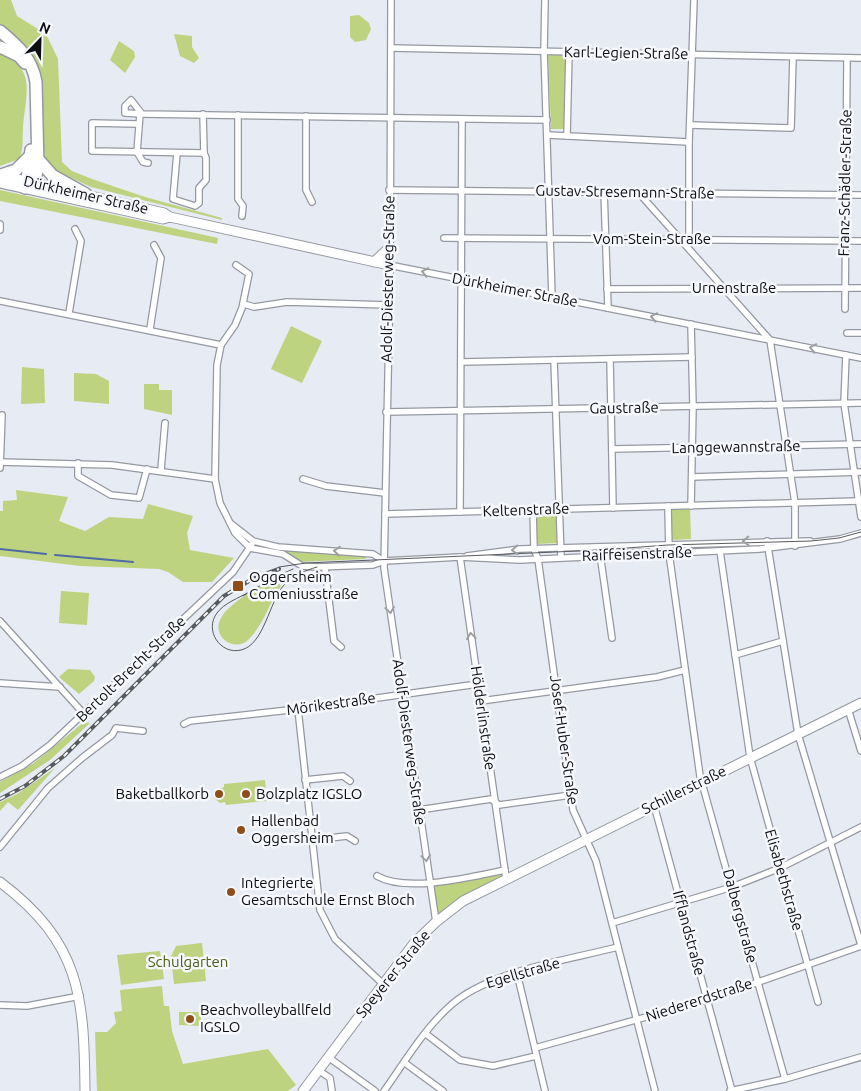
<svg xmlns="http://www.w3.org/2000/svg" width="861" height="1091" font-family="Ubuntu,sans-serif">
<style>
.green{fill:#bdd37f}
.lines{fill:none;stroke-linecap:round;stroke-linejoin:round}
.stream{stroke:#4f6aa4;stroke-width:2}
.street-casing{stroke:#9598a0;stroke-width:8}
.secondary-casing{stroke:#9598a0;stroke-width:11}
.highway-casing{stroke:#9598a0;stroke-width:14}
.street{stroke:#fff;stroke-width:5.5}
.secondary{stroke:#fff;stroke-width:9}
.highway{stroke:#fff;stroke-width:11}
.tram{stroke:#585a5f;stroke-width:1}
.rail-casing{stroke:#585a5f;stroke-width:4}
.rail{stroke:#f6f8fd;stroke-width:2;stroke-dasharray:5.5;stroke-linecap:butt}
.oneway{stroke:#9e9fa0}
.poi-dot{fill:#904d1c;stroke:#f6f8fd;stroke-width:2}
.labels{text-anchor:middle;stroke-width:5;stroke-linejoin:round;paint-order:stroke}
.street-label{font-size:15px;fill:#0d0e11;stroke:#f6f8fd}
.poi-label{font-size:15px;fill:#0d0e11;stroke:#f6f8fd;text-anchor:start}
.park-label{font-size:15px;fill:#4d5d15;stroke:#f6f8fd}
</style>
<rect width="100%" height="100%" fill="#e7ebf4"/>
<g class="green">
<path d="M0,0H11L17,16L46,34L58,59L62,162L72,171L92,179L145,197L222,218V220L91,187L54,170L43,158L38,82L0,27Z"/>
<path d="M359,15L369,23L371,29L366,40L355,42L350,37V16Z"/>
<path d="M174,34L192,36V47L199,58L194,63L180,56Z"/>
<path d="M119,41L134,51L135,57L125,73L110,60Z"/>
<path d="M0,53C38,68 25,96 23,129C22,140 24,148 19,159L0,166Z"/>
<path d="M548,54H566L565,129H551Z"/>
<path d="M0,190L218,238L217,244L0,201Z"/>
<path d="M291,326L322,341L302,383L271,369Z"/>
<path d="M22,367L44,369L45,403L21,404Z"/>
<path d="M74,373L96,374L109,381V404L74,401Z"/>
<path d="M144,384H159V390H172V415L144,409Z"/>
<path d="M16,490L68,497L59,521L85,531L109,517L143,519L148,504L193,516L187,533L190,550L234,558L212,582H183L168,572L159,569L80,566L0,556V511H3V501L17,500Z"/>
<path d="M690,507L691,539L670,540L669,508Z"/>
<path d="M557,511L559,543L536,544L535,512Z"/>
<path d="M279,549L365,557L366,559L299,562Z"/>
<path d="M275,578L281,586C269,603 264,624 249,639C236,653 212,638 220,620C227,603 259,587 275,578Z"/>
<path d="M61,591L89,593L87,625L59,623Z"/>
<path d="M68,669L90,670L95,677L94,681L79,694L59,677Z"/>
<path d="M84,722L90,723L50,760L0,793V782L34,763Z"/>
<path d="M55,768L18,810L8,802L0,811V802L17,794Z"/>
<path d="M265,780L267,801L226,805L225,802L220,803L214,798L215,791L224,787V784Z"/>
<path d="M503,872L504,877L437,919L432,883Z"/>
<path d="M202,943L206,981L174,984L171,956L176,946Z"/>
<path d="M160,951L164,979L121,985L117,955Z"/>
<path d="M162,986L164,1006H169L172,1031L183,1064L268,1049L296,1085L288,1091H97L95,1032H107L116,1023L114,1012L122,1011L120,990Z"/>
<path d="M179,1012H201V1026L179,1025Z"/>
</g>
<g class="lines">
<g class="stream">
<path d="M0,549L46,554"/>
<path d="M55,555L133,562"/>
</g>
<g class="street-casing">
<g id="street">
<path d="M391,0L390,282L384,568L436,922"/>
<path d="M545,0L544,51L552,297"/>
<path d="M391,48L861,58"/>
<path d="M140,114L137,152L143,162L148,163"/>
<path d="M142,114L125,113V106L131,100L142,114L547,120"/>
<path d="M238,115V199L243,206L242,216"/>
<path d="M306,116V190L312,202"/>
<path d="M137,124L92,123V151L204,153L203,114"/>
<path d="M690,125L791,128L793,57"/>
<path d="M548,135L689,142"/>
<path d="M567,136L569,52"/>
<path d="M177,153L173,199L195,206L199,203V188L206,180V158L204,153"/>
<path d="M389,190L861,195"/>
<path d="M604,191L608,308"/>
<path d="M638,192L770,340L795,503V546"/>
<path d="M0,224V230"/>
<path d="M444,238L861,241"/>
<path d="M689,240V142L694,0"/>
<path d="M236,265L249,274L242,308L235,325L221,345L217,365L215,479L220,503L230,523L253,541L278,547L373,554L384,561"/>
<path d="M389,265L861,358"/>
<path d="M607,289L861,288"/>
<path d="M0,301L221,345"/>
<path d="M244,304L254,307L287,302L389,305"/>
<path d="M845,309L847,58"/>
<path d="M69,313L81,241L75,229"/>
<path d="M691,324L693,406L691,506"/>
<path d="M150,329L161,258L154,245"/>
<path d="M847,333H861"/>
<path d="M846,355L844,403L861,517"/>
<path d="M610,359L613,508"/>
<path d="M554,360L561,557"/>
<path d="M461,362L692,357"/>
<path d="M386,412L861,403"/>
<path d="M612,449L861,444"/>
<path d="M0,462L112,465L215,479"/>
<path d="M78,463V476L111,495L139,498L147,469"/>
<path d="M0,468L2,415"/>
<path d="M161,470L165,423"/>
<path d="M692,477L861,472"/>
<path d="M303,479L326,486L385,493"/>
<path d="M668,506L669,553L700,776L785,1079"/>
<path d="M533,510L534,549L538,559L573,810L596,861L655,1091"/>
<path d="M460,512L462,119"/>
<path d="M385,514L858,501"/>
<path d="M230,523L235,533L250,548L283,554L302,566L316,567L373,565L384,561L423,559L460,557L520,560L760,549L840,539L861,533"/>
<path d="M767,541L798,734L861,945"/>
<path d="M720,551L750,757L818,1002"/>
<path d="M600,554L612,638"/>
<path d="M467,556L520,549L810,541"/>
<path d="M460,557L506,878"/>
<path d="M325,568L334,641L341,647"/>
<path d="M0,621L84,714"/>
<path d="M735,655L783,641"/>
<path d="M0,683L60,687"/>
<path d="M481,701L657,677L685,670"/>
<path d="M298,709L320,910L335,939L383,984"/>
<path d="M848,709L861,751"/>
<path d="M184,724L190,721L298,709L478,684"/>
<path d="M0,777L22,766L50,745L233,572L252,544"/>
<path d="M305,780L343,776L350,781"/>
<path d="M654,805L732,1091"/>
<path d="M419,810L491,799L499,805L571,795"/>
<path d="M311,840L347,836L355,841"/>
<path d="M0,847L48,788L82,758L112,735L116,728L143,731"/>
<path d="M377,876C407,893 471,877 505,870"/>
<path d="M612,923L732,887L780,868L861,827"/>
<path d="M517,973L545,1091"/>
<path d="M0,1005L27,1006L80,996"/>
<path d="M426,1034L460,1060L493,1066L536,1056"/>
<path d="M535,1048L707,1000L861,946"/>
<path d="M328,1057L375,1091"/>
<path d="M405,1063L443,1091"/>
<path d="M318,1070L330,1078L332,1091"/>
<path d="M384,1091C404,1063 424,1029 450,1006C488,971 568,960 618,947"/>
<path d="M730,1091L785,1079L861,1057"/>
</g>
</g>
<g class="secondary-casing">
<g id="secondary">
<path d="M0,175L164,213L170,217L389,265"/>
<path d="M0,183L163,219L170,217"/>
<path d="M374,262L389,248"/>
<path d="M0,882C81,943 84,997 85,1091"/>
<path d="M303,1091L415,942L436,922L463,901L861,703"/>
</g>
</g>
<g class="highway-casing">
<g id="highway">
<path d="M0,31C18,46 32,58 36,82L38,167L36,175L25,188"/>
<path d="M0,47L19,56L25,63"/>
<path d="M37,158L52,175L86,194"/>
<path d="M1,175L16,170L30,156"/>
<path d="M26,186L31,150"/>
</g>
</g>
<use href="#street" class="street"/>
<use href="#secondary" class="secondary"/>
<use href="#highway" class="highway"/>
<g class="tram">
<path d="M279,567L306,563L600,550L668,545L811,541L839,538L861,532"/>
<path d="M249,592C239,598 224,603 217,613C204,630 220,655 241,650C264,645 269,602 284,585C293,575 304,571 317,567"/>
<path d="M243,596L271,579L293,569"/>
</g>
<g class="rail-casing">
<path id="rail" d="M0,799L25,786L64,756L224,596L254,578L279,569"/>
</g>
<use href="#rail" class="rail"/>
</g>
<defs><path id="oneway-chevron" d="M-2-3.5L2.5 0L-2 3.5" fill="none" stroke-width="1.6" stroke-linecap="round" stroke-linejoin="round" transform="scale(1.25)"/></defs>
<g class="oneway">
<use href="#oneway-chevron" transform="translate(425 272) rotate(-169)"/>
<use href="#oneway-chevron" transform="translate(654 317) rotate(-169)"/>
<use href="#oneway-chevron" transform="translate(813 348) rotate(-169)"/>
<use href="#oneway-chevron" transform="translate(746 541) rotate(178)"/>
<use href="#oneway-chevron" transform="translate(515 550) rotate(176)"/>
<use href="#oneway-chevron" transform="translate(337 551) rotate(-175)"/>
<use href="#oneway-chevron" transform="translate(390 610) rotate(82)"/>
<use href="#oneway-chevron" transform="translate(471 636) rotate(-98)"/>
<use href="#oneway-chevron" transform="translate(426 858) rotate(82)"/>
</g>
<g class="poi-dot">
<rect x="232" y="580" width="12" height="12" rx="2.5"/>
<circle cx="219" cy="794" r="5"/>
<circle cx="246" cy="794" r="5"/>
<circle cx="241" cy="830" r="5"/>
<circle cx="231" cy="892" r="5"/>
<circle cx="190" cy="1019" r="5"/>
</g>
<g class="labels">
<g class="street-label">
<text transform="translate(626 53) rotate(1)" y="5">Karl-Legien-Straße</text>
<text transform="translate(845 183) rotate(-89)" y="5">Franz-Schädler-Straße</text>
<text transform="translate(625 192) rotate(1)" y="5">Gustav-Stresemann-Straße</text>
<text transform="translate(86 195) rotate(13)" y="5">Dürkheimer Straße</text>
<text x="652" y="244">Vom-Stein-Straße</text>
<text transform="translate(388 279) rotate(-89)" y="5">Adolf-Diesterweg-Straße</text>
<text x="734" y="293">Urnenstraße</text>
<text transform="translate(515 290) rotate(11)" y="5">Dürkheimer Straße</text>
<text transform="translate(624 408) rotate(-1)" y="5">Gaustraße</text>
<text transform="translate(736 447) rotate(-1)" y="5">Langgewannstraße</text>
<text transform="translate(526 510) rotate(-2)" y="5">Keltenstraße</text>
<text transform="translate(637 554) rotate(-2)" y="5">Raiffeisenstraße</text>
<text transform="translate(131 669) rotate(-44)" y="5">Bertolt-Brecht-Straße</text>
<text transform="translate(331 704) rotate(-8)" y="5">Mörikestraße</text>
<text transform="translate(483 718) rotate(82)" y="5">Hölderlinstraße</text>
<text transform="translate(564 740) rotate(82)" y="5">Josef-Huber-Straße</text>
<text transform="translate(409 742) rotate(82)" y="5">Adolf-Diesterweg-Straße</text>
<text transform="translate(684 790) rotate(-26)" y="5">Schillerstraße</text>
<text transform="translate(784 880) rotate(74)" y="5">Elisabethstraße</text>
<text transform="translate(740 916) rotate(75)" y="5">Dalbergstraße</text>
<text transform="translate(689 933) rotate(75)" y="5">Ifflandstraße</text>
<text transform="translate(523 973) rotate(-16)" y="5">Egellstraße</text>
<text transform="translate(393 974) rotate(-51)" y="5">Speyerer Straße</text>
<text transform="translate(699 1000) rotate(-18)" y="5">Niedererdstraße</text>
</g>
<g class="poi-label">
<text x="249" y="582">Oggersheim<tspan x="249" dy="17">Comeniusstraße</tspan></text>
<text x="209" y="799" text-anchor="end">Baketballkorb</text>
<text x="256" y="799">Bolzplatz IGSLO</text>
<text x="251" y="826">Hallenbad<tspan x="251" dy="17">Oggersheim</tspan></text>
<text x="241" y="888">Integrierte<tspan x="241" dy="17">Gesamtschule Ernst Bloch</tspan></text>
<text x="200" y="1015">Beachvolleyballfeld<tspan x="200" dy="17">IGSLO</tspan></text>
</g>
<g class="park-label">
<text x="188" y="967">Schulgarten</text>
</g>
</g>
<g transform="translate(40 40) rotate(23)" stroke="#f6f8fd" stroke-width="4" paint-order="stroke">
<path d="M0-4L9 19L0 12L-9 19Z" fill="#0d0e11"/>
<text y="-8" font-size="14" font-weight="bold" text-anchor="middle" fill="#0d0e11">N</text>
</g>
</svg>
